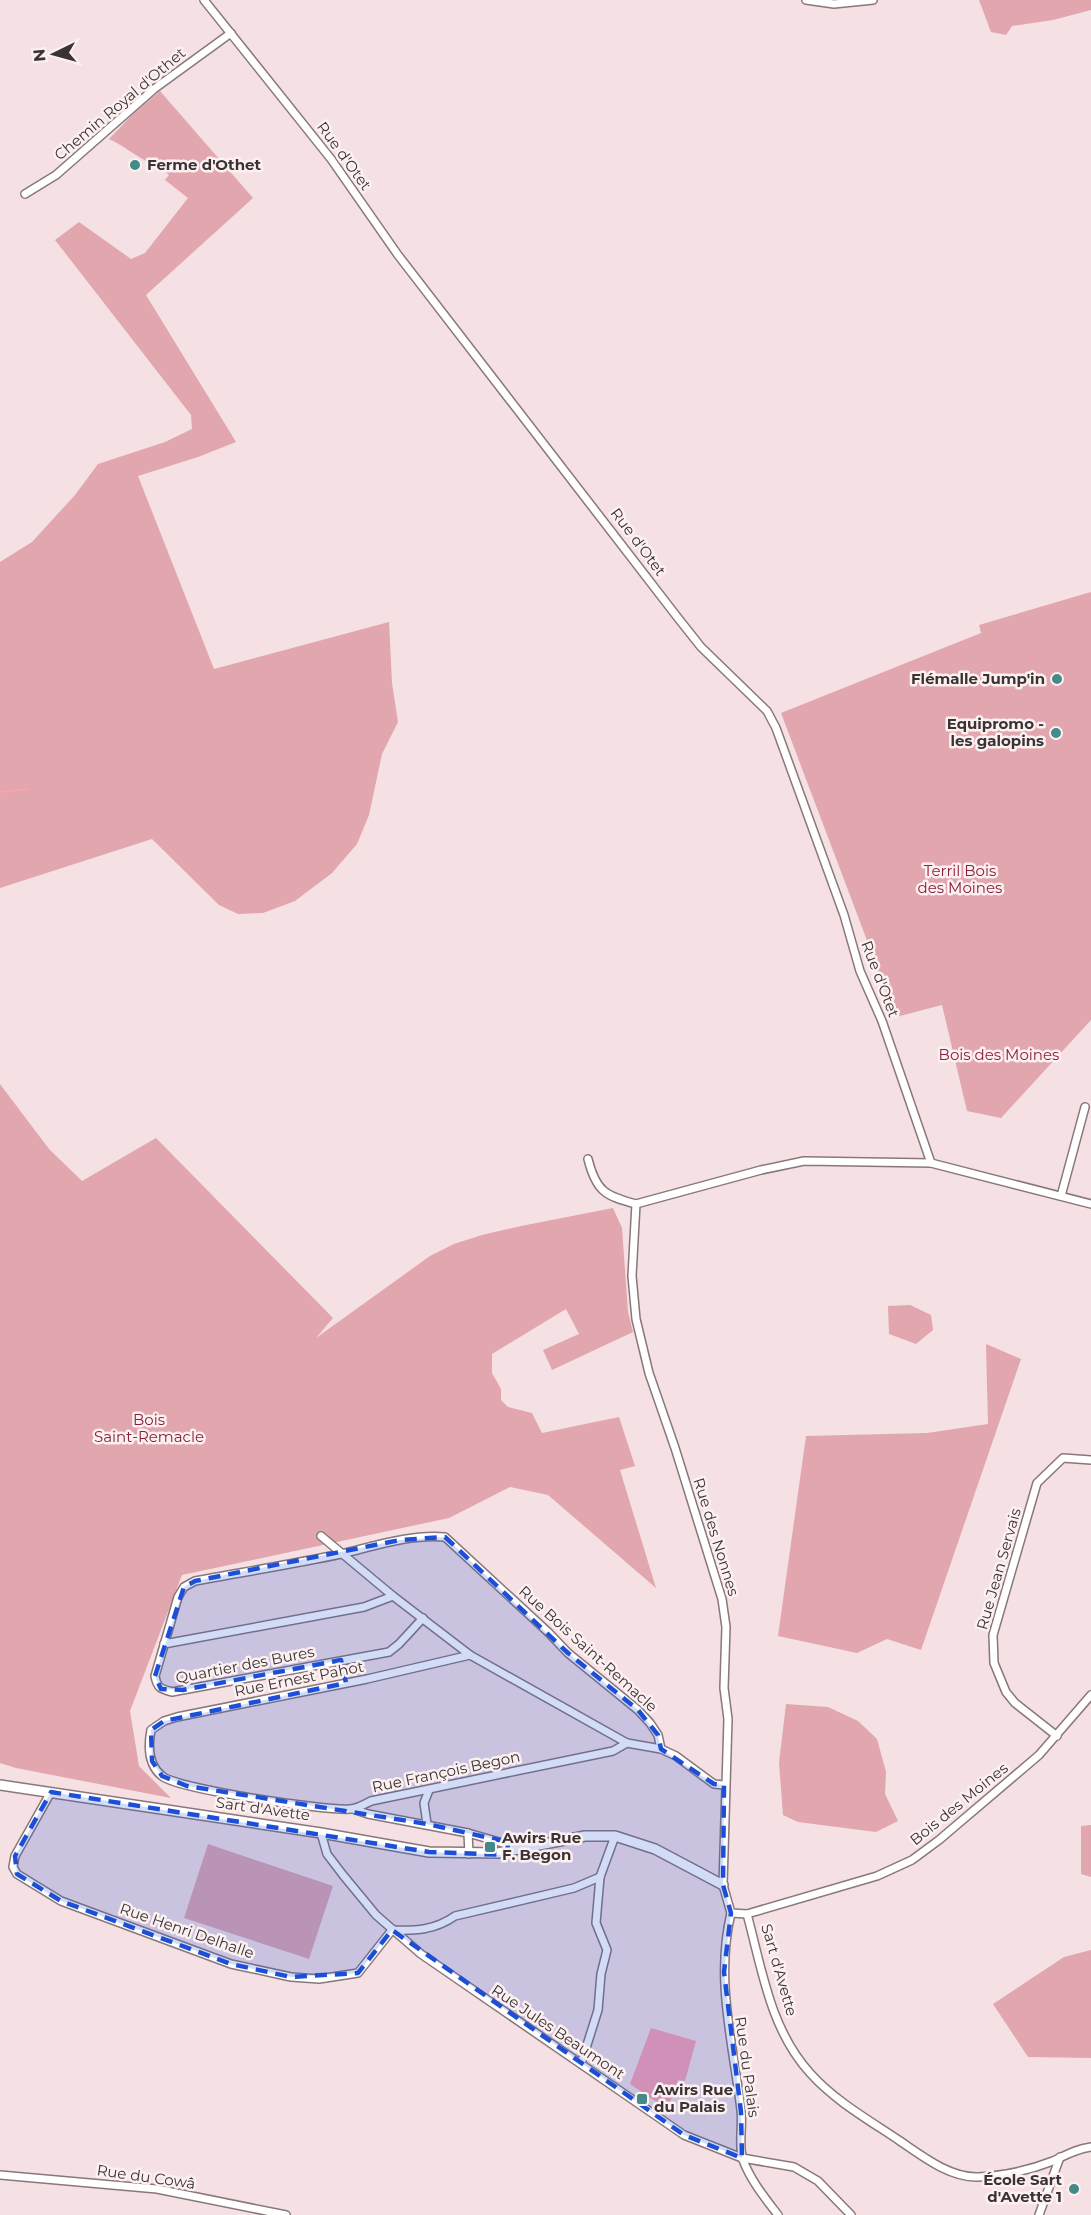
<svg xmlns="http://www.w3.org/2000/svg" width="1091" height="2215" font-family="Montserrat,sans-serif">
<style>
.green{fill:#e1a6ae}
.water{fill:#fea1af}
.lines{fill:none;stroke-linecap:round;stroke-linejoin:round}
.stream{stroke:#fea1af;stroke-width:2}
.minor-casing{stroke:#897779;stroke-width:10}
.tertiary-casing{stroke:#897779;stroke-width:12}
.minor{stroke:#fff;stroke-width:7}
.tertiary{stroke:#fff;stroke-width:9}
.marked{fill:#1d4ed8;fill-opacity:0.2;stroke:#1d4ed8;stroke-width:4.5;stroke-dasharray:12 8;stroke-linejoin:round}
.poi-dot{fill:#438b88;stroke:#fcf0f1;stroke-width:2}
.labels{text-anchor:middle;stroke-width:5;stroke-linejoin:round;paint-order:stroke}
.street-label{font-size:15px;fill:#3a3233;stroke:#fcf0f1}
.poi-label{font-size:15px;font-weight:bold;fill:#3a3233;stroke:#fcf0f1;text-anchor:start}
.park-label{font-size:15px;fill:#8a203d;stroke:#fcf0f1}
</style>
<rect width="100%" height="100%" fill="#f5e0e3"/>
<g class="green">
<path d="M979,0H1091V10L1053,20L1012,26L1006,35L991,32Z"/>
<path d="M160,91L253,198L146,295L236,442L198,457L138,476L214,669L389,622L392,683L398,722L382,754L369,815L357,844L332,873L295,901L263,913L238,914L219,905L152,839L0,888V562L32,542L75,495L98,464L165,442L192,429L191,415L55,240L79,222L131,259L145,253L188,198L165,180L169,175L150,159L148,162C134,155 123,145 109,139L132,115Z"/>
<path d="M1091,592V1020L1001,1118L967,1111L942,1005L896,1017L781,713L981,633L979,625Z"/>
<path d="M0,1084L49,1149L82,1181L156,1138L333,1318L316,1338L430,1256L454,1244L482,1235L521,1226L613,1208L622,1228L628,1312L633,1332L552,1370L543,1350L579,1334L566,1309L492,1354V1373L501,1389V1400L508,1407L532,1413L542,1433L619,1417L635,1466L620,1470L656,1588L548,1495L510,1487L449,1518L182,1575L130,1711L139,1766L171,1798L16,1768L0,1763Z"/>
<path d="M910,1305L931,1315L933,1330L916,1344L889,1334L888,1306Z"/>
<path d="M986,1344L1021,1359L921,1650L887,1639L857,1653L778,1636L806,1436L927,1433L988,1424Z"/>
<path d="M786,1704L828,1707L858,1721L877,1739L886,1772L885,1794L898,1821L876,1832L798,1822L783,1815L779,1763Z"/>
<path d="M1091,1825V1877L1081,1874V1826Z"/>
<path d="M208,1844L333,1886L309,1959L184,1918Z"/>
<path d="M1091,1950V2058L1028,2057L993,2004L1064,1957Z"/>
</g>
<path class="water" d="M651,2028L696,2041L685,2081L678,2080L669,2104L661,2105L630,2084Z"/>
<g class="lines">
<path class="stream" d="M0,792L28,789"/>
<g class="minor-casing">
<g id="minor">
<path d="M204,0L331,159L398,255L678,618L701,647L767,711L776,728L844,915L860,971L882,1021L931,1163"/>
<path d="M806,0L834,4L873,0"/>
<path d="M25,194L56,175L154,89L231,33"/>
<path d="M588,1159C596,1191 605,1196 636,1204L761,1170L804,1161L931,1163L1091,1204"/>
<path d="M1061,1196L1085,1107"/>
<path d="M636,1204L632,1276L636,1319L649,1373L675,1448L722,1599L726,1627L724,1688L728,1719L723,1885L731,1913"/>
<path d="M321,1536L393,1596L470,1655L627,1743L661,1749L676,1756L714,1784L724,1785"/>
<path d="M423,1618L399,1644L389,1652L172,1692C161,1689 157,1688 155,1676L178,1597L184,1587L195,1581C244,1572 293,1564 341,1554C375,1546 410,1534 445,1537L548,1632L568,1653L638,1710L650,1723L658,1735L661,1749"/>
<path d="M164,1644L364,1607L393,1596"/>
<path d="M470,1655L367,1679L177,1717L164,1721L151,1730C148,1746 148,1765 162,1776C177,1789 326,1811 350,1809C357,1809 365,1804 371,1801L613,1751L627,1743"/>
<path d="M1057,1736L1015,1703L1006,1692L994,1663L993,1635L1037,1483L1063,1458L1091,1460"/>
<path d="M51,1792L15,1856L13,1867L17,1874L61,1901L231,1964L291,1977L319,1979L358,1973L392,1930C416,1931 435,1930 455,1916L574,1888L600,1877"/>
<path d="M353,1809L368,1814L468,1833L520,1848"/>
<path d="M427,1824L424,1803L429,1790"/>
<path d="M321,1833L327,1854L343,1875L376,1915L421,1954L684,2135L742,2158L794,2167L818,2181L851,2215"/>
<path d="M468,1833L469,1854"/>
<path d="M731,1913L747,1914L877,1876L912,1860L939,1840L1039,1755L1091,1695"/>
<path d="M731,1913C715,1980 733,2043 741,2110C743,2126 738,2146 743,2160C751,2181 765,2198 778,2215"/>
<path d="M747,1914C762,1969 770,2029 810,2073C835,2101 869,2120 900,2141C922,2156 950,2178 978,2177C1002,2176 1030,2170 1053,2161C1066,2155 1076,2149 1091,2147"/>
<path d="M581,2064L598,2010L601,1974L607,1950L596,1923L600,1877L615,1836"/>
<path d="M0,2175L157,2189L286,2215"/>
<path d="M1039,2215L1060,2157"/>
</g>
</g>
<g class="tertiary-casing">
<path id="tertiary" d="M0,1785L321,1833L429,1852L498,1853L585,1836H615L655,1849L723,1885"/>
</g>
<use href="#minor" class="minor"/>
<use href="#tertiary" class="tertiary"/>
</g>
<path class="marked" d="M445,1537L568,1653L638,1710L658,1735L661,1749L714,1784L724,1785L723,1885L731,1913L724,1972L741,2112L742,2158L684,2135L392,1930L358,1973L291,1977L231,1964L61,1901L17,1874L15,1856L51,1792L429,1852L507,1855L508,1842L427,1824L187,1786L162,1776L152,1761L151,1730L164,1721L346,1683L341,1660L183,1690L161,1689L155,1676L184,1587L195,1581L400,1540Z"/>
<g class="poi-dot">
<circle cx="135" cy="165" r="6"/>
<circle cx="1057" cy="679" r="6"/>
<circle cx="1056" cy="733" r="6"/>
<rect x="484" y="1841" width="12" height="12" rx="3"/>
<rect x="636" y="2093" width="12" height="12" rx="3"/>
<circle cx="1074" cy="2189" r="6"/>
</g>
<g class="labels">
<g class="street-label">
<text transform="translate(120 104) rotate(-40)" y="5">Chemin Royal d'Othet</text>
<text transform="translate(344 156) rotate(54)" y="5">Rue d'Otet</text>
<text transform="translate(638 542) rotate(53)" y="5">Rue d'Otet</text>
<text transform="translate(880 979) rotate(69)" y="5">Rue d'Otet</text>
<text transform="translate(716 1537) rotate(73)" y="5">Rue des Nonnes</text>
<text transform="translate(999 1569) rotate(-74)" y="5">Rue Jean Servais</text>
<text transform="translate(588 1649) rotate(42)" y="5">Rue Bois Saint-Remacle</text>
<text transform="translate(245 1665) rotate(-11)" y="5">Quartier des Bures</text>
<text transform="translate(299 1679) rotate(-11)" y="5">Rue Ernest Pahot</text>
<text transform="translate(446 1772) rotate(-12)" y="5">Rue François Begon</text>
<text transform="translate(959 1804) rotate(-39)" y="5">Bois des Moines</text>
<text transform="translate(263 1809) rotate(8)" y="5">Sart d'Avette</text>
<text transform="translate(187 1931) rotate(19)" y="5">Rue Henri Delhalle</text>
<text transform="translate(779 1970) rotate(74)" y="5">Sart d'Avette</text>
<text transform="translate(558 2032) rotate(34)" y="5">Rue Jules Beaumont</text>
<text transform="translate(747 2067) rotate(82)" y="5">Rue du Palais</text>
<text transform="translate(146 2177) rotate(8)" y="5">Rue du Cowâ</text>
</g>
<g class="poi-label">
<text x="147" y="170">Ferme d'Othet</text>
<text x="1045" y="684" text-anchor="end">Flémalle Jump'in</text>
<text x="1044" y="729" text-anchor="end">Equipromo -<tspan x="1044" dy="17">les galopins</tspan></text>
<text x="502" y="1843">Awirs Rue<tspan x="502" dy="17">F. Begon</tspan></text>
<text x="654" y="2095">Awirs Rue<tspan x="654" dy="17">du Palais</tspan></text>
<text x="1062" y="2185" text-anchor="end">École Sart<tspan x="1062" dy="17">d'Avette 1</tspan></text>
</g>
<g class="park-label">
<text x="960" y="876">Terril Bois<tspan x="960" dy="17">des Moines</tspan></text>
<text x="999" y="1060">Bois des Moines</text>
<text x="149" y="1425">Bois<tspan x="149" dy="17">Saint-Remacle</tspan></text>
</g>
</g>
<g transform="translate(54 54) rotate(265)" stroke="#fcf0f1" stroke-width="4.5" paint-order="stroke">
<path d="M0-4.5L10 22L0 15L-10 22Z" fill="#3a3233"/>
<text y="-9" font-size="16" font-weight="bold" text-anchor="middle" fill="#3a3233">N</text>
</g>
</svg>
